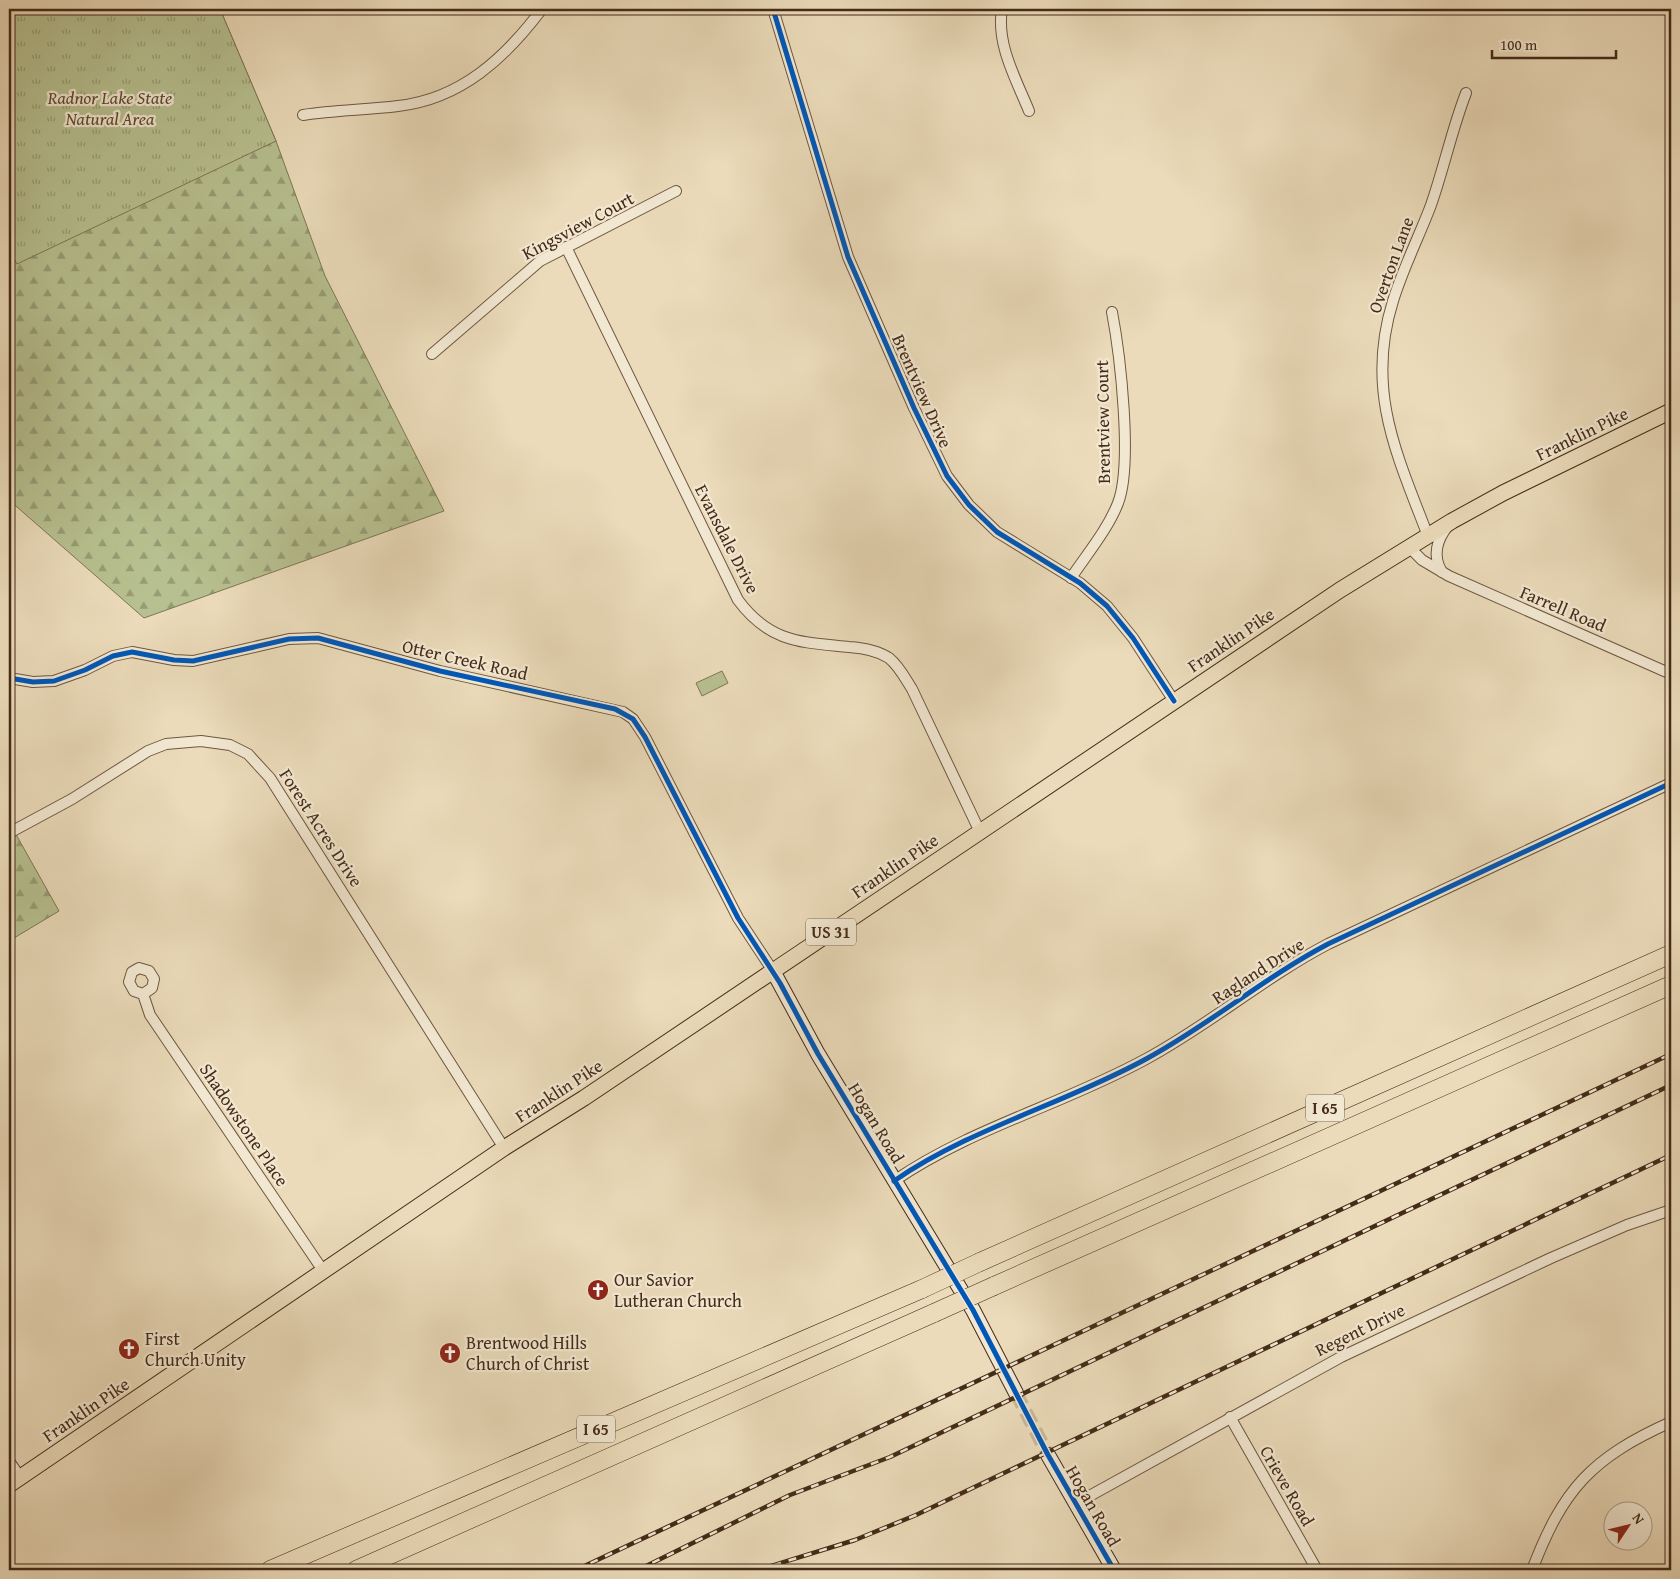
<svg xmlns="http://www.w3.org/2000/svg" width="1680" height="1579" font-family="'Gentium Book Plus',serif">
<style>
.forest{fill:url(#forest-firs);stroke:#7e7654}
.park{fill:url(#park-tufts);stroke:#7e7654}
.pitch{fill:#b7c090;stroke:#7e7654}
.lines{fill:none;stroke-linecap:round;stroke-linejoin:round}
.secondary-tunnel{stroke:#cab89a;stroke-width:14;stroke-dasharray:14 7;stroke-linecap:butt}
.street-casing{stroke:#6e5740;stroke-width:12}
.secondary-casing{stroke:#452b18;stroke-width:16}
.primary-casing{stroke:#452b18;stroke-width:17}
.highway-casing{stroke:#452b18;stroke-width:19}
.street{stroke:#f2e8d2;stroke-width:10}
.secondary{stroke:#f2e8d2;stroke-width:14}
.primary{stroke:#ebdbba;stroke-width:15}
.highway{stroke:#ebdbba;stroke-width:18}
.rail-casing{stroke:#452b18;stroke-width:4.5}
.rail{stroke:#f2e8d2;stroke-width:2.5;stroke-dasharray:8;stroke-linecap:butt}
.highway-bridge-casing{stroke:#452b18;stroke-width:19;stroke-linecap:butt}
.highway-bridge{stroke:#ebdbba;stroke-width:18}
.cycleway-casing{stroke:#f2e8d2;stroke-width:8}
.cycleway{stroke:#0057b8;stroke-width:5}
.labels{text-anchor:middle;stroke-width:4.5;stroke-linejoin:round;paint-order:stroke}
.shield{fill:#f2e8d2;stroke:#796450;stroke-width:1}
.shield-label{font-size:16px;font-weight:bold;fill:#452b18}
.park-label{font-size:18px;font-style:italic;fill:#5c4930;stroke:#f2e8d2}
.street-label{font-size:18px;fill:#452b18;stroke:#f2e8d2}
.poi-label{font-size:18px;fill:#452b18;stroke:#f2e8d2;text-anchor:start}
</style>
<defs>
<pattern id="forest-firs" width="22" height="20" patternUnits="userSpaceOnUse" patternTransform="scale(1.25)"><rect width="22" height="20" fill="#b7c090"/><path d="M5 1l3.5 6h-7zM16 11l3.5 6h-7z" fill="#979c75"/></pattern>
<pattern id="park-tufts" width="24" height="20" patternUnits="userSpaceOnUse" patternTransform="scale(1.25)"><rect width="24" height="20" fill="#b7c090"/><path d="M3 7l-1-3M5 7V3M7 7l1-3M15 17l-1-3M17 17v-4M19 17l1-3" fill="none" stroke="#979c75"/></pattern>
</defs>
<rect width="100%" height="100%" fill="#ebdbba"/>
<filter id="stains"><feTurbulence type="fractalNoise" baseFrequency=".004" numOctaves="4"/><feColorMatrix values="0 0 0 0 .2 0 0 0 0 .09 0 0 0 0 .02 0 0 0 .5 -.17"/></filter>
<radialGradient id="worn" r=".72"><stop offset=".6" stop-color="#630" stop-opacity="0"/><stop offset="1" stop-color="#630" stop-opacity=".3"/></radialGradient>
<g class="forest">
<path d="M9,9H220L276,141L325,276L444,511L144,618L9,500Z"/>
<path d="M9,822L59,911L9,941Z"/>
</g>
<path class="park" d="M9,9H220L276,141L17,264L9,250Z"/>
<path class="pitch" d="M722,671L728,683L702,696L696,683Z"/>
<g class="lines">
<path class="secondary-tunnel" d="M1016,1393L1048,1455"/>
<g class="street-casing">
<g id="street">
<path d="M773,9L848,257L914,408L947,476L969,505L997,532L1080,583L1107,606L1133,638L1174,701"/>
<path d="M1002,9C996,44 1016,79 1029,111"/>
<path d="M303,115C334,110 366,110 398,106C461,99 505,58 542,9"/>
<path d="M566,247L738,600C770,643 801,642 849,647C863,648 877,650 889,658C899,666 905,678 912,689L980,832"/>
<path d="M432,354L540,261L676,191"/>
<path d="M1428,536C1397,455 1365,390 1393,301C1403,268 1419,237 1431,205C1444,168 1452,129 1466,93"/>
<path d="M1409,547L1422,560L1449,576L1671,674"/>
<path d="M1442,572C1432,556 1437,539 1448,526"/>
<path d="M1071,578C1087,554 1108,529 1118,503C1133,464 1120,354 1112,312"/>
<path d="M9,678L33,682L54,681L85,670L113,656L132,652L174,660L193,661L289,639L318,638L440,671L623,712L633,719L645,737L738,918L773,971"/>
<path d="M9,833L72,799L148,751L166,744L201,741L230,745L248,754L270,778L504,1148"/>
<path d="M143,994L134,991L129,982L132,972L139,968L149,971L154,979L152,988L143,994L150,1015L324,1272"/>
<path d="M894,1181C971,1128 1064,1104 1146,1059C1209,1025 1265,977 1328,944L1671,783"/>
<path d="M1230,1417L1317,1570"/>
<path d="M9,1461L20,1477"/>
<path d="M1075,1504L1341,1357L1551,1258L1627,1225L1671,1210"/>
<path d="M1532,1570C1563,1489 1591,1458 1671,1422"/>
</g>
</g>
<g class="secondary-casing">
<g id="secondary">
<path d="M773,971L818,1054L973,1310L1016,1393"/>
<path d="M1048,1455L1114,1570"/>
</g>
</g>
<g class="primary-casing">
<path id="primary" d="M9,1485L504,1148L584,1098L1340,590L1452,521L1503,493L1671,411"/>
</g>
<g class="highway-casing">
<g id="highway">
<path d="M980,1262L1671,954"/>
<path d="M994,1286L1671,985"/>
<path d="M270,1570L922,1289"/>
<path d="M356,1570L934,1313"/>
</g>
</g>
<use href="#street" class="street"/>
<use href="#secondary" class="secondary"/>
<use href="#primary" class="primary"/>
<use href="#highway" class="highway"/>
<g class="rail-casing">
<g id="rail">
<path d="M576,1570L1671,1054"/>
<path d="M638,1570L790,1495L890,1457L1671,1085"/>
<path d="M758,1570L855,1540L916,1515L1671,1155"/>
</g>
</g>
<use href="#rail" class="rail"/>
<g class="highway-bridge-casing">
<g id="highway-bridge">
<path d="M922,1289L980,1262"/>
<path d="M934,1313L994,1286"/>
</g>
</g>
<use href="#highway-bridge" class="highway-bridge"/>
<g class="cycleway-casing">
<g id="cycleway">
<path d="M773,9L848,257L914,408L947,476L969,505L997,532L1080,583L1107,606L1133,638L1174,701"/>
<path d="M9,678L33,682L54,681L85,670L113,656L132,652L174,660L193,661L289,639L318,638L440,671L615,709L633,719L645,737L738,918L780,983L818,1054L973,1310L1048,1455L1114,1570"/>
<path d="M894,1181C971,1128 1064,1104 1146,1059C1209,1025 1265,977 1328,944L1671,783"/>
</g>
</g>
<use href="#cycleway" class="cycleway"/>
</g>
<defs>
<g id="church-disc" transform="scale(1.125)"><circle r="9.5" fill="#8f2418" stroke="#f2e8d2"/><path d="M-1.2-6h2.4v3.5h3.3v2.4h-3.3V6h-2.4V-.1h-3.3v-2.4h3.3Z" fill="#fff"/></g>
</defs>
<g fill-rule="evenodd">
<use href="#church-disc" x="598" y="1290"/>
<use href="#church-disc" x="129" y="1349"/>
<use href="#church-disc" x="450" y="1353"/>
</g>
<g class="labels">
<g class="shield">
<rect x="806" y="918.5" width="50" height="27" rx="4"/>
<rect x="1306" y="1094.5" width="38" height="27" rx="4"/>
<rect x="577" y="1415.5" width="38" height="27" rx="4"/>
</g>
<g class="shield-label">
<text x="831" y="938">US 31</text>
<text x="1325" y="1114">I 65</text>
<text x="596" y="1435">I 65</text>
</g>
<g class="park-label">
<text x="110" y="104">Radnor Lake State<tspan x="110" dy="21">Natural Area</tspan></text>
</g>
<g class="street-label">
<text transform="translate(578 226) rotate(-28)" y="6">Kingsview Court</text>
<text transform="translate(1391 265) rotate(-70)" y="6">Overton Lane</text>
<text transform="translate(922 391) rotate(66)" y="6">Brentview Drive</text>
<text transform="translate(1103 422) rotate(-91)" y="6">Brentview Court</text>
<text transform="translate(1582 434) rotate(-26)" y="6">Franklin Pike</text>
<text transform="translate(727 539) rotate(63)" y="6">Evansdale Drive</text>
<text transform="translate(1563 609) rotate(23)" y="6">Farrell Road</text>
<text transform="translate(1231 640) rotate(-34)" y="6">Franklin Pike</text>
<text transform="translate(465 660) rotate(13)" y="6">Otter Creek Road</text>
<text transform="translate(321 828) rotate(57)" y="6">Forest Acres Drive</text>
<text transform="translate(895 866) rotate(-34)" y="6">Franklin Pike</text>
<text transform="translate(1258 971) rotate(-33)" y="6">Ragland Drive</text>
<text transform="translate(559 1091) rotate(-33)" y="6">Franklin Pike</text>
<text transform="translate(876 1123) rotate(59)" y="6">Hogan Road</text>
<text transform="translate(244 1125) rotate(56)" y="6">Shadowstone Place</text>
<text transform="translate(1360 1330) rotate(-26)" y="6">Regent Drive</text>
<text transform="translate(86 1410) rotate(-34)" y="6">Franklin Pike</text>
<text transform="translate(1287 1486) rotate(60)" y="6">Crieve Road</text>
<text transform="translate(1093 1506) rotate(60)" y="6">Hogan Road</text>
</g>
<g class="poi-label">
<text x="614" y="1286">Our Savior<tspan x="614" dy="21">Lutheran Church</tspan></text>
<text x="145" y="1345">First<tspan x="145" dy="21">Church Unity</tspan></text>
<text x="466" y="1349">Brentwood Hills<tspan x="466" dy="21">Church of Christ</tspan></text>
</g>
</g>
<rect width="1680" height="1579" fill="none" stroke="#ebdbba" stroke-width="30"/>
<rect x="10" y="10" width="1660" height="1559" fill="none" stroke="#452b18" stroke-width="2.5"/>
<rect x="15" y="15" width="1650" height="1549" fill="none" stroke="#452b18"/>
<g transform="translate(1628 1526) rotate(55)"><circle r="24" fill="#f2e8d2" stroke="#ad9c88"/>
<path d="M0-4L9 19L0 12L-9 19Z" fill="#8f2418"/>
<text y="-8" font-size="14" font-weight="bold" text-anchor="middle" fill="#452b18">N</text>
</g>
<path d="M1492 50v8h124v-8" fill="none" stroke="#452b18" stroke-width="2.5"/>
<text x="1500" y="50" font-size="15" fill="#452b18" stroke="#f2e8d2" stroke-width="4" paint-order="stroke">100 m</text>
<rect width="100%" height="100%" filter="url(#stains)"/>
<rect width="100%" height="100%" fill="url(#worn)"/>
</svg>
